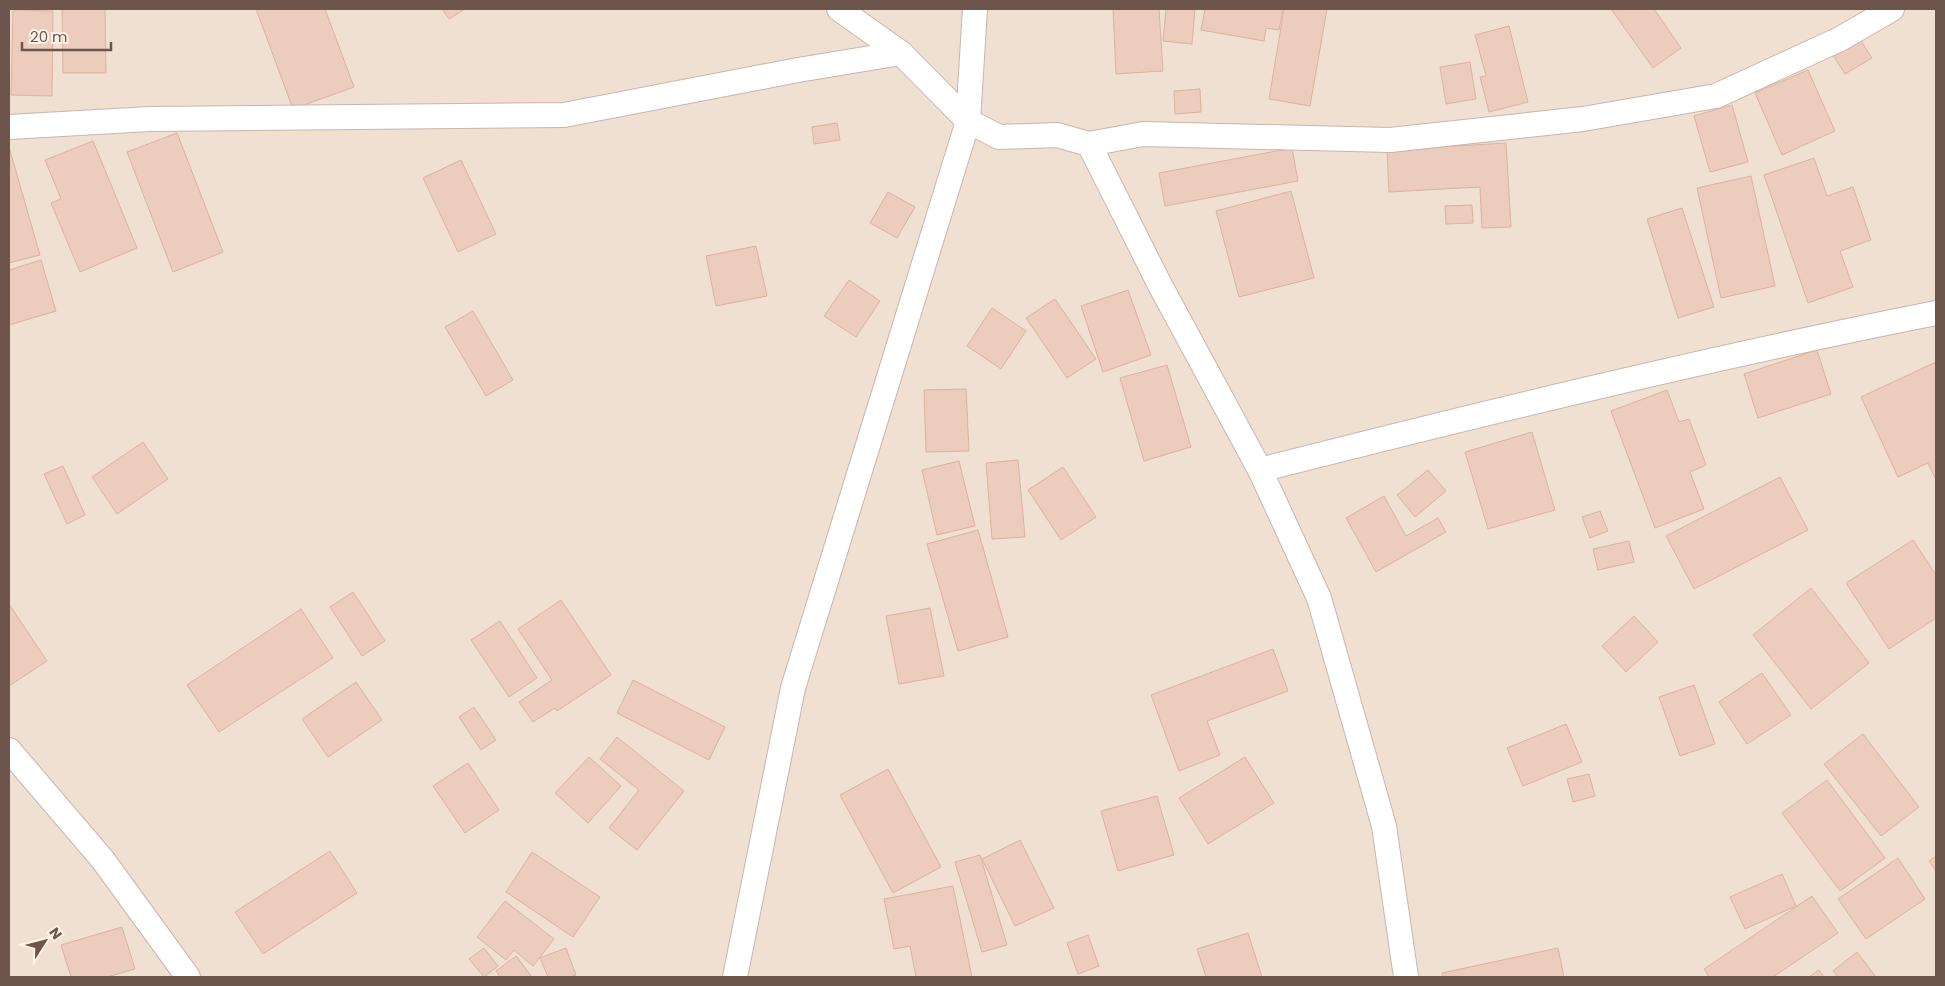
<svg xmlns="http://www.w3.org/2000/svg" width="1945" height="986" font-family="Poppins,sans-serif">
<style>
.residential{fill:#f0e0d1}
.building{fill:#ebccbd;stroke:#dcb29f}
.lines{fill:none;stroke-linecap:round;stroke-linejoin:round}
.minor-casing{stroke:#c8b6aa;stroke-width:26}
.minor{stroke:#fff;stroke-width:24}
</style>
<rect width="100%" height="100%" fill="#f9eee2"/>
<rect class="residential" x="9" y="9" width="1927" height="968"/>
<g class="building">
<path d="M62,9H105L106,73H63Z"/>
<path d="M256,9H325L354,87L293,109Z"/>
<path d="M442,9H465L449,19Z"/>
<path d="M1113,9H1159L1163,71L1116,74Z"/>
<path d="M1166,9H1195L1192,44L1163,41Z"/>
<path d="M1205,9H1283L1279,30L1266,28L1264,41L1201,30Z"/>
<path d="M1284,9H1327L1310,106L1269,99Z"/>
<path d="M1611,9H1654L1681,48L1653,68Z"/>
<path d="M13,10L53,11L52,96L11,95Z"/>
<path d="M1509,26L1528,102L1489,112L1480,77L1486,76L1475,35Z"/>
<path d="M1855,32L1872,58L1845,74L1829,49Z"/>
<path d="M1470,62L1476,99L1446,104L1440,67Z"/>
<path d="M1808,70L1835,131L1782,155L1755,93Z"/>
<path d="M1200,89L1201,112L1175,114L1174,91Z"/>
<path d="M1732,105L1748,162L1710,172L1694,116Z"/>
<path d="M837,123L840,140L814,144L812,127Z"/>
<path d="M177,133L223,252L173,272L127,152Z"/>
<path d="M93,141L137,248L80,272L51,203L61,199L45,160Z"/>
<path d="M1506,143L1511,227L1482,228L1480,187L1389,192L1387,150Z"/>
<path d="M9,147L40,255L9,263Z"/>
<path d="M1292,148L1298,181L1165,206L1159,173Z"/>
<path d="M1814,158L1827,196L1853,187L1871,240L1840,251L1853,287L1808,303L1764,175Z"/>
<path d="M461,160L496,234L458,252L423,178Z"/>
<path d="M1751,176L1775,286L1721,298L1697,188Z"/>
<path d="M1291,191L1314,278L1239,297L1216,211Z"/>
<path d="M888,192L915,207L897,238L870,223Z"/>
<path d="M1472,205L1473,223L1446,224L1445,206Z"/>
<path d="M1682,208L1714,307L1678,318L1647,219Z"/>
<path d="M756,246L767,296L716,306L706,256Z"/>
<path d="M41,260L56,311L9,325V270Z"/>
<path d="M849,280L880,301L856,337L824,316Z"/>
<path d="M1128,290L1151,355L1103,372L1081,306Z"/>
<path d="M1055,299L1096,359L1067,378L1026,318Z"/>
<path d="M992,308L1026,331L1001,369L967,346Z"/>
<path d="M473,311L513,380L486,396L445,327Z"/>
<path d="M1817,350L1831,394L1758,418L1744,374Z"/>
<path d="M1936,362V480L1928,463L1898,477L1861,397Z"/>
<path d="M1167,365L1191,447L1144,461L1120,378Z"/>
<path d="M966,389L969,451L926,452L924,390Z"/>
<path d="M1667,390L1679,422L1689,419L1706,465L1690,472L1704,509L1655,528L1611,411Z"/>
<path d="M1532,432L1555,510L1488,529L1465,452Z"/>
<path d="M143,442L168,479L117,514L92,477Z"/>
<path d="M1018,460L1025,537L992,539L986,463Z"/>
<path d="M959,461L975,526L937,535L922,470Z"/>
<path d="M63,466L85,515L67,524L44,474Z"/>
<path d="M1063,467L1096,517L1061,540L1028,490Z"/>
<path d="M1428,470L1446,491L1415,517L1397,495Z"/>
<path d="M1780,477L1808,530L1694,589L1666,536Z"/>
<path d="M1384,496L1406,536L1438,518L1446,532L1376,572L1346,518Z"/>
<path d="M1600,511L1608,531L1590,538L1582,517Z"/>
<path d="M978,530L1008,637L958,651L927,544Z"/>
<path d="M1913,540L1936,575V618L1889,649L1846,583Z"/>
<path d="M1629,541L1634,562L1598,570L1593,549Z"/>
<path d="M1811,588L1869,663L1811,709L1753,635Z"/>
<path d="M353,592L385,641L362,656L330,607Z"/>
<path d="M561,600L611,675L557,711L555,708L533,722L519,702L552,680L518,629Z"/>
<path d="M9,604L47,661L9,686Z"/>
<path d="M930,608L944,676L899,684L886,616Z"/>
<path d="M301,609L333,658L219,732L187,685Z"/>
<path d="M1634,616L1658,642L1626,672L1602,646Z"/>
<path d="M500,621L537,678L509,697L471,640Z"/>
<path d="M1273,649L1288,691L1207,721L1220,755L1179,771L1151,695Z"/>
<path d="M1762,673L1791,715L1747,744L1719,702Z"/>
<path d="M633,680L725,727L709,760L617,713Z"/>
<path d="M356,682L382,720L328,757L302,719Z"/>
<path d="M1694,685L1715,744L1680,756L1659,697Z"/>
<path d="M474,707L496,740L481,750L459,717Z"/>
<path d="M1566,724L1582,762L1523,786L1507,748Z"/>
<path d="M1863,734L1919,807L1881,836L1824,764Z"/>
<path d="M617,737L684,791L637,850L609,828L639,790L600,759Z"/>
<path d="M589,757L621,786L588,823L555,793Z"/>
<path d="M1245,757L1274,803L1208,844L1179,798Z"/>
<path d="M468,763L499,810L465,833L433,786Z"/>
<path d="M888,769L941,867L893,893L840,795Z"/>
<path d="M1589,774L1595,796L1573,802L1567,779Z"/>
<path d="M1827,780L1885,858L1840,891L1782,813Z"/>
<path d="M1157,796L1174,855L1118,871L1101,811Z"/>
<path d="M1020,840L1054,908L1015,926L982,859Z"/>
<path d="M330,851L357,893L263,954L235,912Z"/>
<path d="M532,852L600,897L573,937L506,892Z"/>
<path d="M980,855L1007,945L982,952L955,862Z"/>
<path d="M1936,856V871L1929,861Z"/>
<path d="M1898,858L1925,899L1866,939L1838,899Z"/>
<path d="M1782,874L1796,906L1745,929L1730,897Z"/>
<path d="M953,886L972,977H916L910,946L894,949L884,899Z"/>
<path d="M1812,896L1838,933L1773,977H1709L1704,969Z"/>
<path d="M505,901L554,939L533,966L514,950L506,960L477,937Z"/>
<path d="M122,927L135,969L107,977H71L61,945Z"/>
<path d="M1248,933L1262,977H1206L1197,949Z"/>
<path d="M1088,935L1099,966L1078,974L1067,943Z"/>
<path d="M484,948L498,966L484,977L469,959Z"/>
<path d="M566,948L576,975L570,977H548L540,958Z"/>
<path d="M1558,948L1564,977H1443L1442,973Z"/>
<path d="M1857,952L1876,977H1838L1833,971Z"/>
<path d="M516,956L532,977H500L496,971Z"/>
<path d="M1819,970L1824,977H1809Z"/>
</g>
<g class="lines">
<g class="minor-casing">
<g id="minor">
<path d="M839,9L901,53L968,121L999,137L1057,135L1089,144L1160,285L1260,470L1319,598L1384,826L1406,977"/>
<path d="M9,127L150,119L564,115L798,70L901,53"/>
<path d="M1089,144L1143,134L1390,140L1583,119L1716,96L1840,39L1892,9"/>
<path d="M1260,470C1484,413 1709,358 1936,313"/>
<path d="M9,750L103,860L188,977"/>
<path d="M735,977L793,688L968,121L975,9"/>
</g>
</g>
<use href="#minor" class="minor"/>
</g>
<rect width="1945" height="986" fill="none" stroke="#6d554b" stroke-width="20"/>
<g transform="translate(45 941) rotate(54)" stroke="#fdf3e7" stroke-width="4" paint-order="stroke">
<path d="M0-4L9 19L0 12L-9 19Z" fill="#6d554b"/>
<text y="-8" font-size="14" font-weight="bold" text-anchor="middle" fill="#6d554b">N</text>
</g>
<path d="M22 42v8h89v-8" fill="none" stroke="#6d554b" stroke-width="2.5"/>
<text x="30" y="42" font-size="15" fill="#6d554b" stroke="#fdf3e7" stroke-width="4" paint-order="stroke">20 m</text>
</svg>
